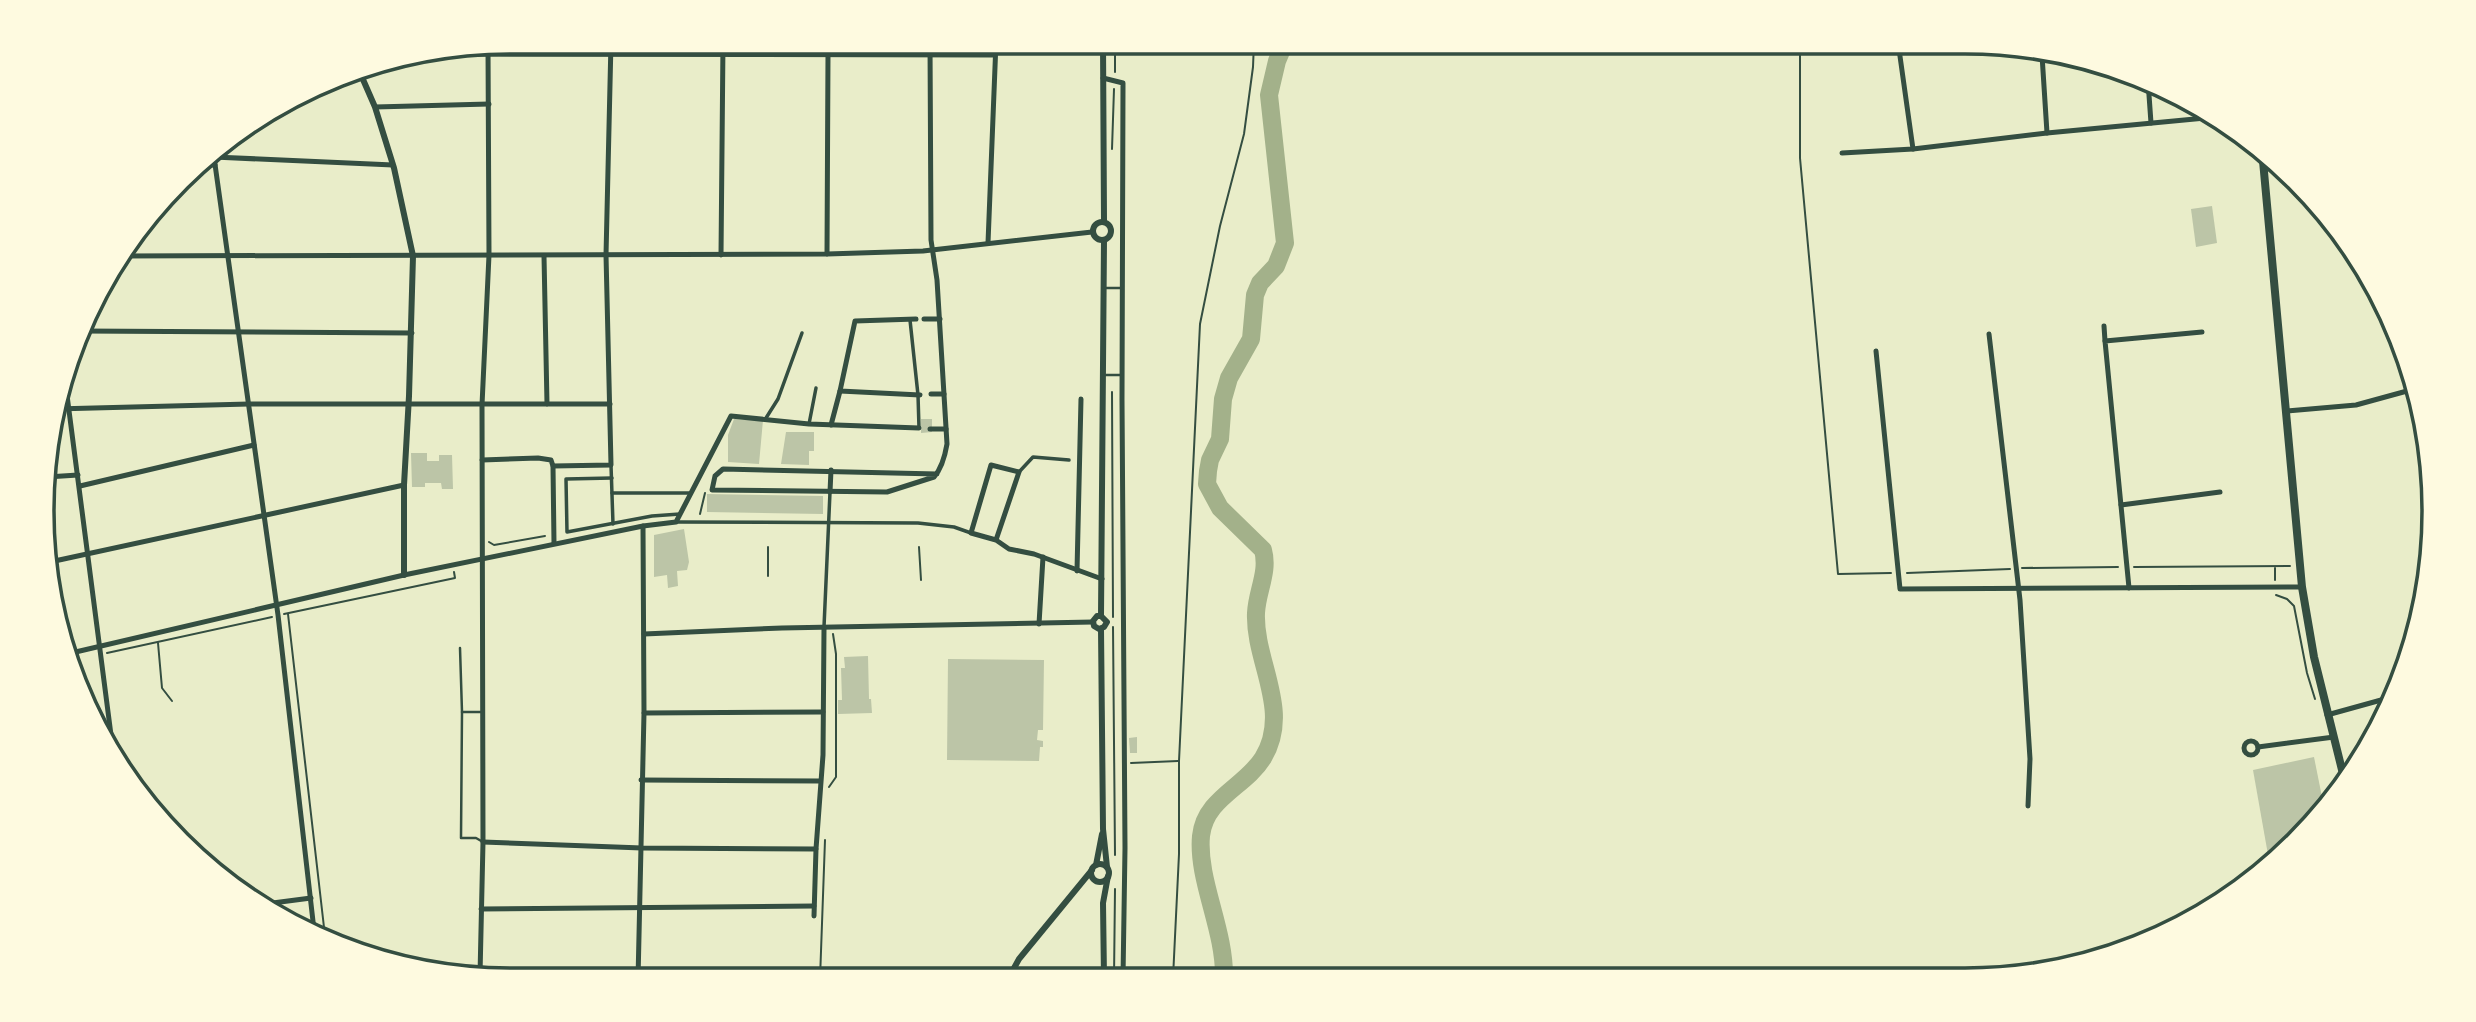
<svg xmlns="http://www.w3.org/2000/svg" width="2476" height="1022" font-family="'Noto Sans',sans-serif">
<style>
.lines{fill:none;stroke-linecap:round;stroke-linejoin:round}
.river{stroke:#a3b18a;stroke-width:18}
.building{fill:#bcc5a7}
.path{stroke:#344e41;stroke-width:2}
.service{stroke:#344e41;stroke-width:2.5}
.pedestrian{stroke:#344e41;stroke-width:3.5}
.minor{stroke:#344e41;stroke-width:5}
.tertiary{stroke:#344e41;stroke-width:6}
.primary{stroke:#344e41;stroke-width:8}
.rim{fill:none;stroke:#344e41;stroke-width:3.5}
</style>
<rect width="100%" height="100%" fill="#e9edc9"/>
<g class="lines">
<path class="river" d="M1224,978C1225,929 1197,880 1201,836C1205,798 1245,787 1263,758C1292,710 1254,662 1256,613C1257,591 1269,572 1263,550L1220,508L1207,484L1208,471L1210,460L1220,439L1223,399L1229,378L1251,339L1255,295L1260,283L1276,266L1285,243L1269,95L1277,61L1285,42"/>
</g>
<g class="building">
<path d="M2212,206L2217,243L2196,247L2191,209Z"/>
<path d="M54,417H58L59,428L51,429Z"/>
<path d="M734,419L763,420L759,464L728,462V435Z"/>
<path d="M921,419H932V432L921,433Z"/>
<path d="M786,432H814V451H809V465L781,464Z"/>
<path d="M411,453H427V461H439V455H452L453,489H442L441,483H425V487H412Z"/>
<path d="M707,494L823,496V514L707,512Z"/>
<path d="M684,529L689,562L687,570L677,571L678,586L668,588L667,575L654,577V535Z"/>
<path d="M868,656L869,699H871L872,713L838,714V700H842L841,668H845L844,657Z"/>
<path d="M948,659L1044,660L1043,730H1038L1037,740L1043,741V747H1040L1039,761L947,760Z"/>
<path d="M1137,737V753H1130L1129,738Z"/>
<path d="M2314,757L2324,807L2270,866L2253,770Z"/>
</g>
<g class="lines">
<g class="path">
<path d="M1800,42V158L1838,574L1891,573"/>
<path d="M1115,72V42"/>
<path d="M1112,149L1114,89"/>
<path d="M1112,392L1113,617"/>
<path d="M700,514L705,493"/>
<path d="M489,542L494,545L545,536"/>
<path d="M919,547L921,580"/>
<path d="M2134,567L2290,566"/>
<path d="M2022,568L2118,567"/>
<path d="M2275,568V580"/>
<path d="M1907,573L2010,569"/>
<path d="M768,576V547"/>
<path d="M2276,595L2287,599L2294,606L2307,673L2315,699"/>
<path d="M284,614L455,578L454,572"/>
<path d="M288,614L325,936"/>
<path d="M1113,627L1115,855"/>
<path d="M158,643L162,688L172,701"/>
<path d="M107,653L272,617"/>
<path d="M121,762L122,773"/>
<path d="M1131,763L1178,761"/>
<path d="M2335,783L2338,791"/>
<path d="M829,787L836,777V654L833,634"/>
<path d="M1114,978L1115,889"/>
<path d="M1173,978L1179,854V761L1200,324L1220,226L1244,134L1253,67L1254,42"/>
<path d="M820,979L825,840"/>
</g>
<g class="service">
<path d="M1104,288H1122"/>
<path d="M1105,375H1122"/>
<path d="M460,648L462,712L461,838H476L483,842"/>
<path d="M462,712H482"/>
</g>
<g class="pedestrian">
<path d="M910,320L918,395L919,428"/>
<path d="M766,418L778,399L802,333"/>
<path d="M809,424L816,388"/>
<path d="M611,465L613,524"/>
<path d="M1019,472L1033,457L1069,460"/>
<path d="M612,478L566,479L567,532L652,516L680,514"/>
<path d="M612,493H691"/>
<path d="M676,522L918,523L954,527L971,533"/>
<path d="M824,627L830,492"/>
</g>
<g class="minor">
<path d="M930,42L931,240L937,280L947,444C945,456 942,468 934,477L887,492L712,490L715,476L723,469L937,474"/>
<path d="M1898,42L1913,149"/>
<path d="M438,54L995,55"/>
<path d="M2042,55L2047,133"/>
<path d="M343,74L361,73"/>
<path d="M1103,78L1123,83L1122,400L1125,848L1123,978"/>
<path d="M2148,81L2151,123"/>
<path d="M375,107L489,104"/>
<path d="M213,150L278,615L314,930"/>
<path d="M1842,153L1913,149L2047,133L2216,117"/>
<path d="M214,157L393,165"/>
<path d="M196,165H215"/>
<path d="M988,243L996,42"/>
<path d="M827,254L828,54"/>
<path d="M721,255L723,42"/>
<path d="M122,256L827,254L923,251L1092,232"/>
<path d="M544,256L547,404"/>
<path d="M916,319L855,321L840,391L920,395"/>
<path d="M924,319H940"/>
<path d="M2104,326L2105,341"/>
<path d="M80,331L412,333"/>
<path d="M1989,334L2020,600L2030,759L2028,806"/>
<path d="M1876,351L1900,589L2302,587"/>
<path d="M64,372L114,758"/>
<path d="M931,394H944"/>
<path d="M55,409L249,404H610"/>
<path d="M2287,411L2356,405L2418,388"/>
<path d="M831,425L840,391"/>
<path d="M930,429H946"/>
<path d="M482,460L538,458L551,460L553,466L554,543"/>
<path d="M553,466L611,465L606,255L611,42"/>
<path d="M47,477L78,475"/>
<path d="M80,486L254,445"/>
<path d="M830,492L831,470"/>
<path d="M2121,505L2220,492"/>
<path d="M996,540L1019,472L991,465L971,533L996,540L1009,549L1034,554L1102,579"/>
<path d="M50,562L404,485"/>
<path d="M1077,571L1081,399"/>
<path d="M2129,588L2105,341L2202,332"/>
<path d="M1039,624L1043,557"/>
<path d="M644,634L782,628L1093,622"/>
<path d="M67,654L404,575L643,526L676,522L731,416L809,424L919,428"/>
<path d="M644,713L823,712"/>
<path d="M2327,715L2392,697"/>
<circle cx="2251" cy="748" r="7"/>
<path d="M2258,747L2334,737"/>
<path d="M641,780L820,781"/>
<path d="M483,842L642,848L816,849"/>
<path d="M265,904L311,898"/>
<path d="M481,909L814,906"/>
<path d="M814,916L816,849L823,755L824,629"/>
<path d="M480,975L483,842L482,405L489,255L488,46"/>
<path d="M638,980L644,713L643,526"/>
</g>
<g class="tertiary">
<path d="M1103,42L1104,221"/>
<path d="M358,68L375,107L394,168L413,256L409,396L404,485V575"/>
<circle cx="1102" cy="231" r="9"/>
<path d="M1101,616H1097L1093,621L1094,626L1099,629L1104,627L1107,622L1101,616L1104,240"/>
<path d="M1101,629L1103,829L1107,867"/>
<circle cx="1100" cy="873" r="9"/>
<path d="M1096,865L1102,834"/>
<path d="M1104,978L1103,903L1108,876"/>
<path d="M1008,979L1019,959L1092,870"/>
</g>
<path class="primary" d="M2262,150L2302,587L2314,657L2345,782"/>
</g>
<path d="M0 0H2476V1022H0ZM511 54H1965A457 457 0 0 1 2422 511V511A457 457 0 0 1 1965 968H511A457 457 0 0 1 54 511V511A457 457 0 0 1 511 54Z" fill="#fefae0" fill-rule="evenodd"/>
<path class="rim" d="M511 54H1965A457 457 0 0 1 2422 511V511A457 457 0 0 1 1965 968H511A457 457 0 0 1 54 511V511A457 457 0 0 1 511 54Z"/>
</svg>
